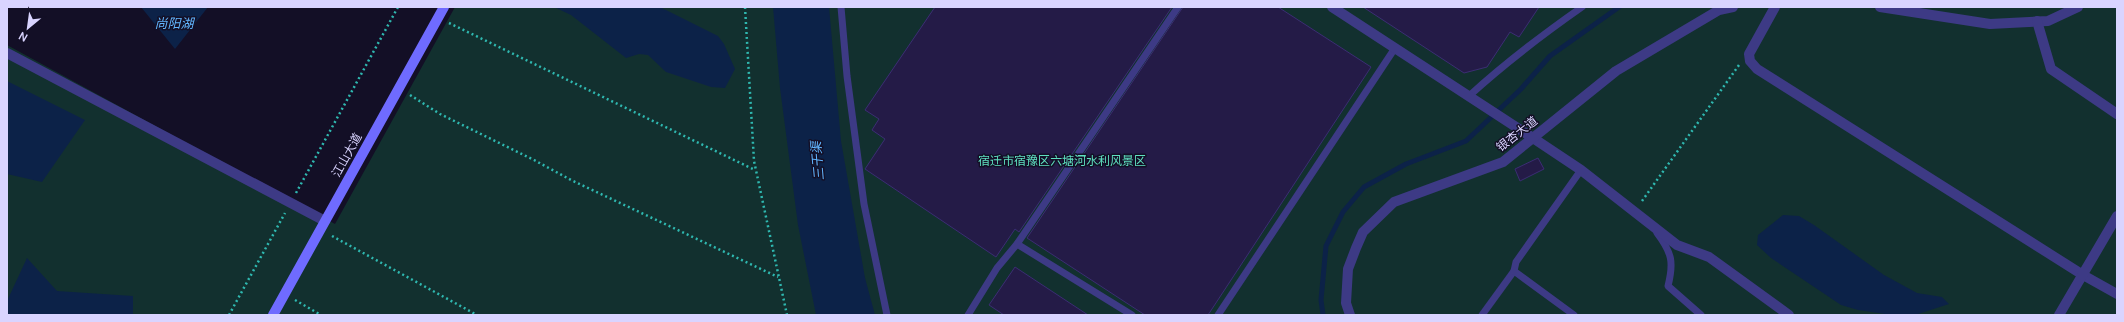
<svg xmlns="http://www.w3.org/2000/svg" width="2124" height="322" font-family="Manrope,'Noto Sans SC',sans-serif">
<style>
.green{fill:#12302f}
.water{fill:#0c2248}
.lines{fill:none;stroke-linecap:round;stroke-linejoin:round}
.stream{stroke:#0c2248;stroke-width:5}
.building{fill:#241b47;stroke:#3b2d73}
.path{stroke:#2fb8b0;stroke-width:2.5;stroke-dasharray:2 3;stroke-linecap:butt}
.lane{stroke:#3d3a85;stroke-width:7}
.street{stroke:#3d3a85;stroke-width:10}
.secondary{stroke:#6f6bff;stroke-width:10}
.labels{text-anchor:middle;stroke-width:3;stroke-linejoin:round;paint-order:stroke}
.street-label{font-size:12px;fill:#d9d4ff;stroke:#130f26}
.park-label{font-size:12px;fill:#5fe0c0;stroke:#130f26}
.water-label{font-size:13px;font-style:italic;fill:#62b6ff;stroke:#130f26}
</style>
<rect width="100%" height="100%" fill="#130f26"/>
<path class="green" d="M455,7H2117V315H7V45L335,224Z"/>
<g class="water">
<path d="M141,7H208L175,49Z"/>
<path d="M554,7H660L718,36L724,44L735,69L725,88L711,87L666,72L648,55L639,54L626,58L571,15Z"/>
<path d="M773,7H829L841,141L865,278L875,315H816L798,225L780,88Z"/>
<path d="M7,81L85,120L42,182L7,174Z"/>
<path d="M1783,215L1799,216L1814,225L1884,275L1917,293L1942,297L1949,304L1915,315H1892L1858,310L1841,305L1771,258L1757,245L1758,235Z"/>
<path d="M27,258L57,291L133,296V315H7V301Z"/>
</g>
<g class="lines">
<path class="stream" d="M1323,315L1321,300L1326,246L1343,212L1364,187L1406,164L1466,141L1521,89L1550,56L1619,7"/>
</g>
<g class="building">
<path d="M935,7H1172L1019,232L1015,229L996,257L865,169L885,139L872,130L879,119L865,110Z"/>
<path d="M1183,7H1278L1371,67L1208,315H1145L1027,238Z"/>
<path d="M1363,7H1539L1519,37L1510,32L1487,67L1464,73Z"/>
<path d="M1538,158L1544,169L1520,181L1515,169Z"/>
<path d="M1015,267L1088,315H1004L989,305Z"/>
</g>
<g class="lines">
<g class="path">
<path d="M745,7L754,161L787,315"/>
<path d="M449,23L755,170"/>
<path d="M410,95L440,114L534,160L571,180L778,277"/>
<path d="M296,193L398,7"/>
<path d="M1642,201L1739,65"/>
<path d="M332,236L477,315"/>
<path d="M295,300L321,315"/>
<path d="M229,315L285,213"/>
</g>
<g class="lane">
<path d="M841,7L847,76L864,204L887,315"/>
<path d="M1469,96C1505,63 1542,35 1582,7"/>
<path d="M1657,233C1672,253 1674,262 1668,286L1701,315"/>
<path d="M1017,244L1132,315"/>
<path d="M968,315L997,268L1017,244L1178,7"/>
<path d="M1218,315L1395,48"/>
<path d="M1482,315L1514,271"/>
<path d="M1574,315L1514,271L1516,262L1581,170"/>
</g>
<g class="street">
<path d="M1332,7L1533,138L1581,170L1677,245L1709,257L1789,315"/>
<path d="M1775,7L1749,54L1750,61L1757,69L2083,275L2117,294"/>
<path d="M1880,7L1990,24L2048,21L2078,7"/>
<path d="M2037,21L2051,69L2117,114"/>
<path d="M7,53L325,221"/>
<path d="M1350,315L1346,303L1348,269L1356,248L1363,232L1394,202L1503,162L1616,71L1719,10L1733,7"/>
<path d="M2059,315L2117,216"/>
</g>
<path class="secondary" d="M273,315L444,7"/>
</g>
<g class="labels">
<g class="street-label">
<text transform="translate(1517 134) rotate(-38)" y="4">银杏大道</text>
<text transform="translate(347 155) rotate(-61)" y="4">江山大道</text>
</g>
<g class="park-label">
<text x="1062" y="165">宿迁市宿豫区六塘河水利风景区</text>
</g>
<g class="water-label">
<text x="174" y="28">尚阳湖</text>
<text transform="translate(817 161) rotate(-95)" y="5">三干渠</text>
</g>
</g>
<rect width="2124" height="322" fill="none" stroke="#d9d4ff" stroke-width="16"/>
<g transform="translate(28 28) rotate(209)" stroke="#130f26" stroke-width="3" paint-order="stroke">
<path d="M0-3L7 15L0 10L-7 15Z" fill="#d9d4ff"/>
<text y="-6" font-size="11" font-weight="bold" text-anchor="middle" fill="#d9d4ff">N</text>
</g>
</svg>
